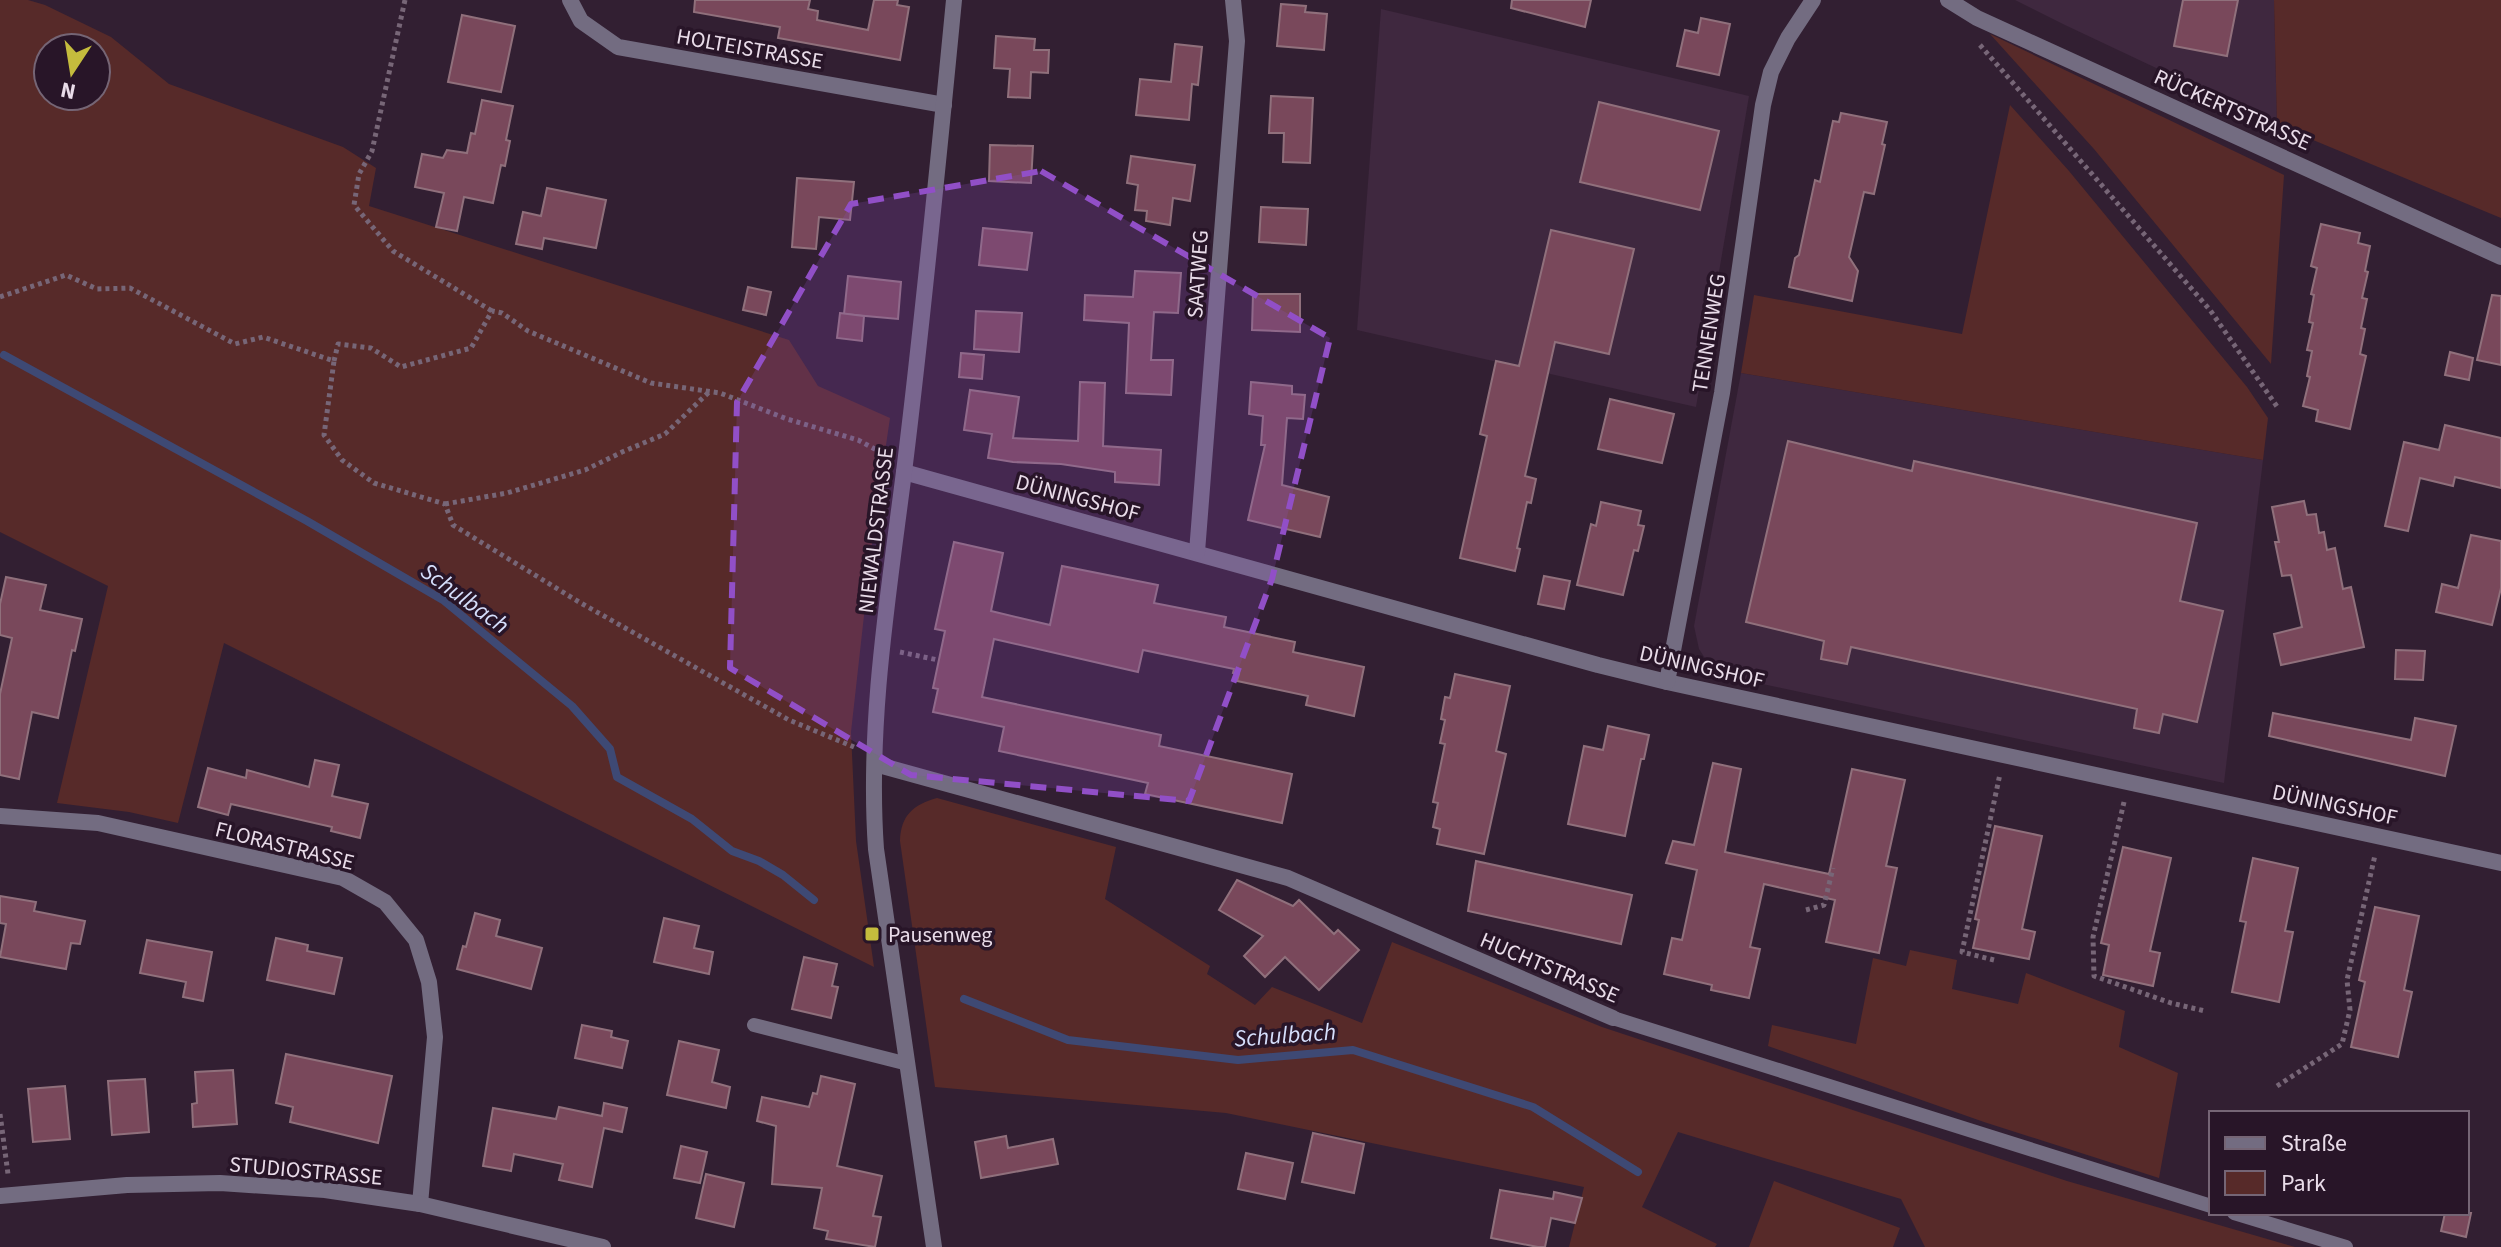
<svg xmlns="http://www.w3.org/2000/svg" width="2501" height="1247" font-family="'Source Sans 3',sans-serif">
<style>
.built{fill:#3f283f}
.green{fill:#572a29;fill-rule:evenodd}
.lines{fill:none;stroke-linecap:round;stroke-linejoin:round}
.stream{stroke:#3e4974;stroke-width:8}
.building{fill:#79485b;stroke:#90707c;stroke-width:2}
.path{stroke:#767;stroke-width:5;stroke-dasharray:4 4;stroke-linecap:butt}
.service{stroke:#736c81;stroke-width:14}
.minor{stroke:#736c81;stroke-width:16}
.marked{fill:#914fc7;fill-opacity:0.2;stroke:#914fc7;stroke-width:6;stroke-dasharray:16 10;stroke-linejoin:round}
.poi-dot{fill:#c5bc3d;stroke:#281528;stroke-width:3}
.labels{text-anchor:middle;stroke-width:7;stroke-linejoin:round;paint-order:stroke}
.street-label{font-size:22px;fill:#e9dce9;stroke:#281528}
.poi-label{font-size:22px;fill:#e9dce9;stroke:#281528;text-anchor:start}
.water-label{font-size:24px;font-style:italic;fill:#d5defb;stroke:#281528}
</style>
<rect width="100%" height="100%" fill="#321f32"/>
<g class="built">
<path d="M2015,0H2274L2277,125L2065,25Z"/>
<path d="M1381,9L1749,96L1696,407L1357,330Z"/>
<path d="M1741,373L2263,460L2224,783L1739,679L1723,674L1708,663L1699,649L1694,626Z"/>
</g>
<g class="green">
<path d="M0,0H28L45,5L111,37L169,84L343,147L376,168L369,206L789,340L818,386L890,418L874,526L851,732L856,841L874,967L224,643L178,823L129,812L57,803L108,586L0,532ZM48,48H96V96H48Z"/>
<path d="M2274,0H2501V218L2277,125Z"/>
<path d="M1990,34L2284,175L2271,364L2094,149Z"/>
<path d="M2010,105L2069,171L2247,387L2268,418L2263,460L1741,373L1754,295L1962,334Z"/>
<path d="M937,798L1116,847L1105,899L1210,966L1207,974L1255,1005L1272,987L1362,1023L1392,942L1602,1027L2067,1181L2295,1247H1925L1901,1199L1678,1132L1642,1207L1717,1244L1715,1247H1569L1584,1187L1226,1113L935,1087L900,841C901,815 913,805 937,798Z"/>
<path d="M1910,950L1957,960L1952,989L2018,1004L2026,973L2125,1011L2119,1047L2178,1073L2159,1178L1984,1122L1768,1046L1772,1025L1856,1044L1873,958L1906,966Z"/>
<path d="M1774,1181L1900,1228L1893,1247H1749Z"/>
</g>
<g class="lines">
<g class="stream">
<path d="M4,355L307,521L443,600L572,706L610,749L617,777L692,819L732,851L759,861L783,875L814,900"/>
<path d="M964,999L1068,1040L1238,1060L1353,1050L1533,1107L1638,1172"/>
</g>
</g>
<g class="building">
<path d="M695,0H810L808,9L818,11L817,20L868,30L874,0H898L897,5L909,7L900,60L778,38L780,27L694,12Z"/>
<path d="M1512,0H1591L1585,27L1511,8Z"/>
<path d="M2183,0H2238L2227,56L2174,46Z"/>
<path d="M1281,4L1306,6L1305,12L1327,14L1324,50L1277,46Z"/>
<path d="M462,15L515,26L501,92L448,82Z"/>
<path d="M1701,18L1730,24L1719,75L1677,66L1685,30L1698,33Z"/>
<path d="M996,36L1035,39L1034,50H1049L1048,73L1031,72L1030,98L1008,97L1010,69L994,68Z"/>
<path d="M1175,44L1202,47L1198,85L1192,84L1189,120L1136,115L1140,79L1171,82Z"/>
<path d="M1271,96L1313,98L1310,163L1283,162L1284,133H1269Z"/>
<path d="M482,100L513,106L506,140L510,141L505,166L501,165L493,203L464,197L457,231L436,227L444,193L415,187L422,154L443,158L447,150L467,153L471,133L475,134Z"/>
<path d="M1599,102L1719,131L1700,210L1580,182Z"/>
<path d="M1841,113L1887,122L1882,144L1885,145L1874,194L1864,192L1849,257L1858,271L1852,301L1789,287L1795,258L1799,255L1815,180L1820,182L1833,121L1839,122Z"/>
<path d="M990,145L1033,146L1031,183L989,181Z"/>
<path d="M1131,156L1195,165L1190,201L1173,198L1170,225L1146,221L1147,211L1135,210L1138,185L1127,183Z"/>
<path d="M797,178L854,182L850,220L819,217L816,249L792,247Z"/>
<path d="M547,188L606,200L596,248L544,238L542,249L516,244L523,212L541,216Z"/>
<path d="M1261,207L1308,209L1306,245L1259,242Z"/>
<path d="M2321,224L2360,233L2358,243L2370,246L2365,271L2368,272L2362,298L2367,299L2361,328L2365,329L2360,354L2366,356L2350,429L2316,421L2318,410L2303,406L2310,377L2307,376L2312,351L2307,350L2313,323L2309,322L2314,295L2311,294L2317,268L2311,266Z"/>
<path d="M983,228L1032,233L1027,270L979,265Z"/>
<path d="M1551,230L1634,249L1609,354L1555,342L1525,476L1536,479L1531,503L1527,502L1517,548L1520,549L1515,571L1460,558L1487,436L1480,434L1496,361L1519,366Z"/>
<path d="M1135,271L1181,273L1178,313L1154,312L1151,360H1173L1171,395L1126,393L1129,323L1084,320L1085,295L1133,297Z"/>
<path d="M848,276L901,282L898,319L844,314Z"/>
<path d="M748,287L771,292L766,315L743,310Z"/>
<path d="M1253,294H1300V332L1252,330Z"/>
<path d="M2492,295L2501,296V365L2477,360Z"/>
<path d="M976,311L1022,313L1019,352L974,349Z"/>
<path d="M840,313L864,316L862,341L837,338Z"/>
<path d="M2450,352L2473,358L2469,380L2445,375Z"/>
<path d="M961,353L984,355L982,379L959,377Z"/>
<path d="M1080,382L1105,383L1103,446L1161,450L1159,485L1115,482V472L1061,464L1013,462L988,458L992,434L964,430L970,390L1019,397L1013,438L1078,441Z"/>
<path d="M1251,382L1292,386V394L1305,395L1303,419L1287,418L1282,485L1329,497L1320,537L1248,520L1265,445H1261L1263,416L1249,414Z"/>
<path d="M1610,399L1674,414L1662,463L1598,449Z"/>
<path d="M2445,425L2501,438V488L2455,477L2453,486L2420,478L2408,531L2385,526L2404,442L2439,450Z"/>
<path d="M1788,441L1912,471L1914,461L2197,523L2180,601L2223,611L2197,722L2163,714L2159,733L2134,728L2137,709L1851,647L1847,664L1821,659L1824,641L1746,622Z"/>
<path d="M2304,501L2307,515L2316,514L2319,533L2324,532L2327,550L2335,548L2343,589L2351,587L2364,647L2281,665L2274,634L2302,627L2291,575L2282,576L2275,542H2279L2272,507Z"/>
<path d="M1601,502L1641,511L1638,525L1644,526L1638,551L1634,550L1623,595L1577,585L1591,524L1596,526Z"/>
<path d="M2471,535L2501,541V588L2492,625L2436,612L2442,584L2458,588Z"/>
<path d="M954,542L1003,553L991,611L1050,625L1062,566L1158,585L1154,603L1226,617L1224,627L1295,642L1293,652L1364,667L1354,716L1306,705L1308,696L1237,681L1239,674L1233,673L1234,669L1143,650L1138,672L994,639L982,697L1161,735L1159,746L1292,774L1282,823L1145,794L1148,783L999,751L1004,727L933,712L938,689L933,688L945,631L935,629Z"/>
<path d="M1544,576L1570,581L1564,609L1538,604Z"/>
<path d="M6,577L46,585L40,610L82,619L75,651L72,650L58,718L32,712L19,779L0,775V694L12,638L0,635V604Z"/>
<path d="M2396,650L2425,651L2423,680L2395,679Z"/>
<path d="M1455,674L1510,686L1496,751L1506,754L1484,854L1437,844L1440,829L1433,827L1438,803L1433,802L1445,744L1440,743L1445,720L1441,719L1445,697L1450,698Z"/>
<path d="M2273,713L2411,740L2415,718L2456,726L2445,776L2269,736Z"/>
<path d="M1608,726L1649,735L1644,759H1641L1625,836L1568,824L1584,746L1603,750Z"/>
<path d="M315,760L339,765L332,796L368,804L360,838L331,831L332,827L231,804L228,815L198,807L208,768L246,778L247,770L309,787Z"/>
<path d="M1713,763L1741,769L1725,852L1829,874L1852,769L1905,780L1886,866L1897,868L1879,953L1826,942L1835,900L1764,884L1750,947L1760,949L1749,998L1711,990L1712,985L1664,974L1672,938L1682,940L1697,870L1666,863L1673,841L1694,845Z"/>
<path d="M1995,826L2042,836L2022,929L2035,932L2029,959L1973,948L1979,920L1975,919Z"/>
<path d="M2123,847L2171,858L2150,951L2160,953L2153,986L2103,975L2109,945L2101,943Z"/>
<path d="M2253,858L2298,868L2285,931L2293,932L2279,1002L2232,992L2246,922L2240,921Z"/>
<path d="M1476,861L1632,895L1621,944L1468,911Z"/>
<path d="M1237,880L1293,906L1299,900L1334,934L1338,930L1359,950L1319,990L1285,957L1265,977L1244,956L1263,936L1219,910Z"/>
<path d="M0,896L36,902L34,911L85,921L80,944L71,943L66,969L0,957L6,924L0,923Z"/>
<path d="M2375,907L2419,916L2404,990L2412,992L2398,1057L2351,1047L2365,982L2359,980Z"/>
<path d="M475,913L500,920L496,936L542,948L531,989L457,969L463,946L466,947Z"/>
<path d="M664,918L699,926L694,948L713,952L709,974L654,962Z"/>
<path d="M276,938L308,945L307,951L342,958L334,994L267,980Z"/>
<path d="M147,940L212,952L203,1001L183,997L186,982L140,973Z"/>
<path d="M804,957L837,964L832,986L838,987L831,1018L792,1009Z"/>
<path d="M582,1025L612,1031L611,1037L628,1041L622,1068L575,1058Z"/>
<path d="M679,1041L719,1050L712,1082L730,1087L726,1108L667,1095Z"/>
<path d="M286,1054L392,1076L378,1143L290,1122L293,1107L276,1103Z"/>
<path d="M233,1070L237,1124L193,1127L192,1104L197,1103L195,1072Z"/>
<path d="M821,1076L855,1084L837,1166L882,1176L873,1216L881,1217L875,1247L826,1239L828,1231L814,1228L822,1188L772,1184L776,1126L757,1121L762,1097L809,1107L813,1093L817,1094Z"/>
<path d="M145,1079L149,1132L112,1135L108,1081Z"/>
<path d="M65,1086L70,1139L33,1142L28,1089Z"/>
<path d="M604,1103L627,1108L622,1132L604,1128L592,1187L559,1180L563,1164L514,1154L511,1171L483,1166L493,1108L556,1119L559,1107L602,1116Z"/>
<path d="M1313,1133L1364,1144L1354,1193L1302,1182Z"/>
<path d="M1006,1136L1008,1148L1053,1139L1058,1164L981,1178L975,1142Z"/>
<path d="M681,1146L707,1152L700,1183L674,1178Z"/>
<path d="M1246,1153L1293,1163L1285,1199L1238,1189Z"/>
<path d="M706,1174L744,1183L734,1227L696,1218Z"/>
<path d="M1500,1190L1553,1199L1554,1192L1582,1198L1575,1223L1551,1218L1545,1247H1538L1491,1238Z"/>
<path d="M2445,1213H2471L2466,1237L2441,1231Z"/>
</g>
<g class="lines">
<g class="path">
<path d="M405,0L372,151L359,174L354,205L393,251L492,311"/>
<path d="M1980,45L2210,310L2278,408"/>
<path d="M0,297L66,275L97,289L130,288L235,344L263,337L334,361L324,435L342,460L374,483L445,504L453,525L579,602L789,720L854,747"/>
<path d="M334,361L338,344L371,348L401,367L471,348L492,311L502,313L528,331L651,383L720,393L787,419L858,440L886,455"/>
<path d="M445,504L507,493L585,470L622,452L665,434L709,392"/>
<path d="M900,652L938,660"/>
<path d="M2124,802L2093,937L2094,976L2171,1003L2205,1011"/>
<path d="M1806,910L1824,905L1833,868"/>
<path d="M1994,960L1962,952L2000,774"/>
<path d="M2277,1086L2342,1044L2350,1010L2347,980L2375,855"/>
<path d="M0,1114L8,1174"/>
</g>
<g class="service">
<path d="M1613,1018L2211,1206"/>
<path d="M754,1025L908,1064"/>
<path d="M2234,1213L2346,1247"/>
</g>
<g class="minor">
<path d="M570,0L581,21L618,47L944,105"/>
<path d="M1948,0L1977,18L2501,257"/>
<path d="M904,472L1598,665L1667,682L2501,863"/>
<path d="M1197,552L1237,41L1233,0"/>
<path d="M1667,682L1722,393L1763,105L1771,72L1788,38L1813,0"/>
<path d="M875,764L1288,878L1613,1018"/>
<path d="M0,816L98,823L343,878L385,902L416,940L429,982L435,1037L420,1204"/>
<path d="M0,1196L127,1185L220,1183L325,1190L420,1204L603,1247"/>
<path d="M934,1247L876,849C867,721 889,591 905,464C924,309 939,155 954,0"/>
</g>
</g>
<path class="marked" d="M1041,171L1330,338L1272,579L1189,801L911,775L730,668L737,402L851,204Z"/>
<rect class="poi-dot" x="864" y="926" width="16" height="16" rx="4"/>
<g class="labels">
<g class="street-label">
<text transform="translate(750 48) rotate(10)" y="8">HOLTEISTRASSE</text>
<text transform="translate(2233 109) rotate(24)" y="8">RÜCKERTSTRASSE</text>
<text transform="translate(1197 274) rotate(-86)" y="8">SAATWEG</text>
<text transform="translate(1708 333) rotate(-81)" y="8">TENNENWEG</text>
<text transform="translate(1078 497) rotate(15)" y="8">DÜNINGSHOF</text>
<text transform="translate(875 530) rotate(-83)" y="8">NIEWALDSTRASSE</text>
<text transform="translate(1702 666) rotate(13)" y="8">DÜNINGSHOF</text>
<text transform="translate(2335 804) rotate(12)" y="8">DÜNINGSHOF</text>
<text transform="translate(285 845) rotate(14)" y="8">FLORASTRASSE</text>
<text transform="translate(1550 967) rotate(23)" y="8">HUCHTSTRASSE</text>
<text transform="translate(306 1170) rotate(5)" y="8">STUDIOSTRASSE</text>
</g>
<g class="poi-label">
<text x="888" y="942">Pausenweg</text>
</g>
<g class="water-label">
<text transform="translate(465 598) rotate(36)" y="8">Schulbach</text>
<text transform="translate(1285 1035) rotate(-4)" y="8">Schulbach</text>
</g>
</g>
<rect x="2209" y="1111" width="260" height="104" fill="#281528" stroke="#756575" stroke-width="2"/>
<rect x="2225" y="1137" width="40" height="12" fill="#736c81" stroke="#756575" stroke-width="2"/>
<text x="2281" y="1151" font-size="24" fill="#e9dce9">Straße</text>
<rect x="2225" y="1171" width="40" height="24" fill="#572a29" stroke="#756575" stroke-width="2"/>
<text x="2281" y="1191" font-size="24" fill="#e9dce9">Park</text>
<g transform="translate(72 72) rotate(192)"><circle r="38" fill="#281528" stroke="#756575" stroke-width="2"/>
<path d="M0-6L14 30L0 20L-14 30Z" fill="#c5bc3d"/>
<text y="-12" font-size="22" font-weight="bold" text-anchor="middle" fill="#e9dce9">N</text>
</g>
</svg>
